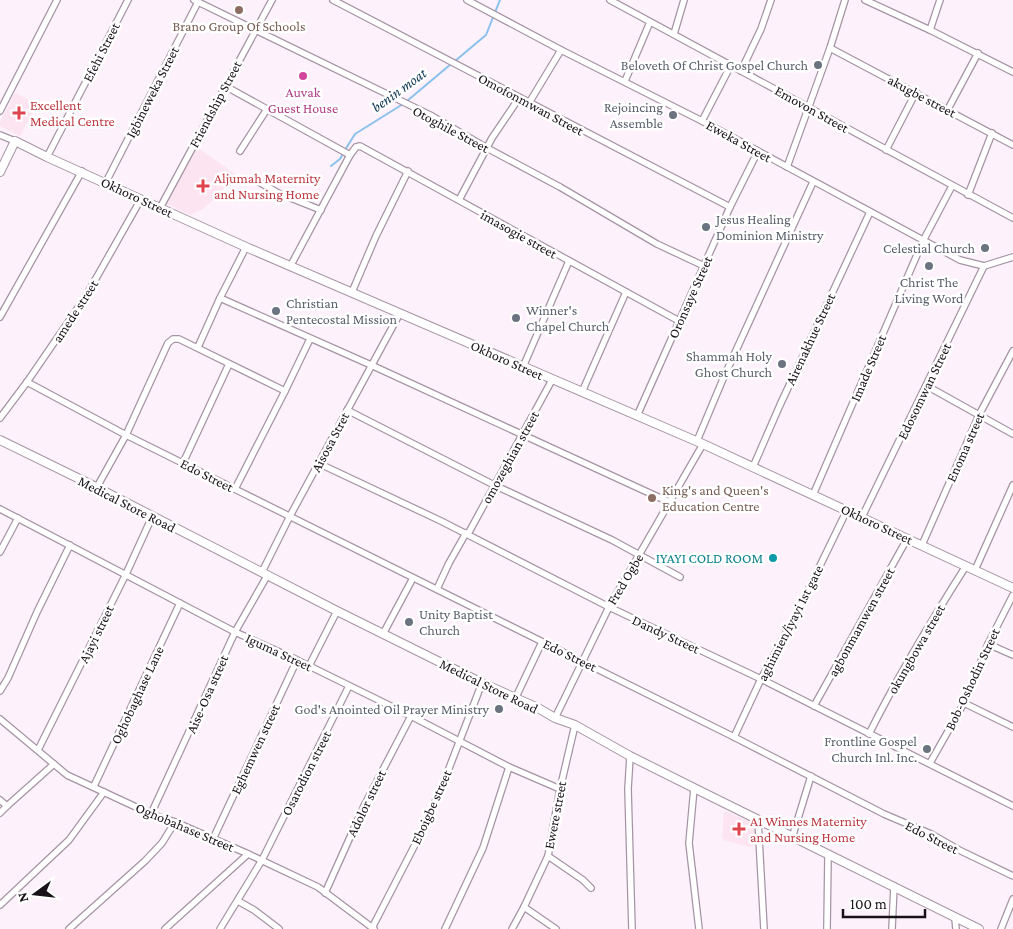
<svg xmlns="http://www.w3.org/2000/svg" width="1013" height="929" font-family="'Crimson Pro',serif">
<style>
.industrial{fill:#fce4f0}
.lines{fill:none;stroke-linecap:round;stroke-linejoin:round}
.stream{stroke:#8bc1ed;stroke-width:2}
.street-casing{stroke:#a694a4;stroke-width:8}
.secondary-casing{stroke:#a694a4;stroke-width:10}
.street{stroke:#fff;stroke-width:5.5}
.secondary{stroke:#fff;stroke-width:8}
.education-dot{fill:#8d6e63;stroke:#fff;stroke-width:2}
.worship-dot{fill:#6b7280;stroke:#fff;stroke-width:2}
.hotel-dot{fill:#d1479c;stroke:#fff;stroke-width:2}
.health-dot{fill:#e0444e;stroke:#fff;stroke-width:2}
.culture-dot{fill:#0f9aa8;stroke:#fff;stroke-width:2}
.labels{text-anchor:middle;stroke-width:5;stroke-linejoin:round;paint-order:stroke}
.education-label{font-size:14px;fill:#785e54;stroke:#fff}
.street-label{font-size:14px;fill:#191218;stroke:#fff}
.worship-label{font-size:14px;fill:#5b616d;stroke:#fff;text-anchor:end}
.hotel-label{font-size:14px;fill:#b23c85;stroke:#fff}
.health-label{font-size:14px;fill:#be3a42;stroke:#fff;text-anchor:start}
.culture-label{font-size:14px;fill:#0d838f;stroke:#fff;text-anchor:end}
.water-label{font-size:15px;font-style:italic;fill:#0e3855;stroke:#fff}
</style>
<rect width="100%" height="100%" fill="#fdf2fc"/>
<g class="industrial">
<path d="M15,93L37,104L20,136L0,126V122Z"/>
<path d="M197,147L242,179L219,192L213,200L203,209L190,215L165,203Z"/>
<path d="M724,811L757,824L755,845L749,847L724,840L722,837Z"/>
</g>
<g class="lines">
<g class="stream">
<path d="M455,61L486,35L500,0"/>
<path d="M407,101L451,64"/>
<path d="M345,150L355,134L403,104"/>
<path d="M331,166L340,159L343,154"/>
</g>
<g class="street-casing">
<g id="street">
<path d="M194,0L430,115L487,148L560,187L657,244L704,266"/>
<path d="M333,0L730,207"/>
<path d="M467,0L561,50L702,121L960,260L984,266L1013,257"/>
<path d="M610,0L1013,218"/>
<path d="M865,0L930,30L1013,72"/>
<path d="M930,30L940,0"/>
<path d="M674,34L684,0"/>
<path d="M830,48L1013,145"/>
<path d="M741,71L761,29L771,0"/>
<path d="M625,81L650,22"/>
<path d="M225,86L350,155"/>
<path d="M529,103L561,50"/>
<path d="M948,109L978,53"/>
<path d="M0,111L57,0"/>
<path d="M702,121L731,65"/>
<path d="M0,135L15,141"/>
<path d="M886,150L916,92"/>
<path d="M240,151L267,109"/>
<path d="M47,157L128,0"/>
<path d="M787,167L830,48L845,0"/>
<path d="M254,179L278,193L321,210"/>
<path d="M106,182L198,2"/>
<path d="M968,195L992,133"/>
<path d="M459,200L492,138L519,98"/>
<path d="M160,208L272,0"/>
<path d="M291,265L350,155L356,147L360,146L679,321"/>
<path d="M352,292L376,236L408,171"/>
<path d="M220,298L371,365L669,502"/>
<path d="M0,317L82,171"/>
<path d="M198,347L220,298L246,247"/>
<path d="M523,367L569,261"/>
<path d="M27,382L126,435L734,737L884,814L931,834L959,850L1013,876"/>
<path d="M927,386L1013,434"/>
<path d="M582,392L626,292"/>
<path d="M347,410L494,485L612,540L680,577"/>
<path d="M637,416L730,207L758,151"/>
<path d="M0,418L27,382L86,296L141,199"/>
<path d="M697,441L723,379L813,182"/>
<path d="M183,463L229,364"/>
<path d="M318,463L441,521L609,607L761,679L1013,806"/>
<path d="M753,467L780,405L870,212"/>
<path d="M97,487L126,435L168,343L173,339H179L285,391"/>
<path d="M235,489L285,391L310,339"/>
<path d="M813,495L923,241L952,186"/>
<path d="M0,509L235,632L297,660L411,716L509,767L560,789"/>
<path d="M862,517L984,266"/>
<path d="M468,534L552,380"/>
<path d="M922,545L979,415L1013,351"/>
<path d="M0,552L18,518"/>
<path d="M975,570L1013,485"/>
<path d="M262,572L290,516L400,313"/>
<path d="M437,589L449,563L466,533"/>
<path d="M383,634L413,578"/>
<path d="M988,644L1013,655"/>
<path d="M309,666L337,611"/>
<path d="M0,691L8,678L37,612L70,545"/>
<path d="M515,699L542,642"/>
<path d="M964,703L1013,727"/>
<path d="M814,706L907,539"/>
<path d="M555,718L609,607L703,444"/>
<path d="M0,719L67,775L151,814L175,822L246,853L318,887L374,929"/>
<path d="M869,734C898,676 931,621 966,566"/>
<path d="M734,737L761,679L798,611L847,510"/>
<path d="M38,750L126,574L152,517"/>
<path d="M630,756L628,789L632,929"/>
<path d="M930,763L964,703L988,644L1013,595"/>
<path d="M94,786L180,603"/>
<path d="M694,788L689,843L699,929"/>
<path d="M0,800L7,806"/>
<path d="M0,813L7,806L54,764"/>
<path d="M151,814L235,632L267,576"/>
<path d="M758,820L764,929"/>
<path d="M792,838L811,776"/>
<path d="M213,839L297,660"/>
<path d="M548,856L583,880L591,888"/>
<path d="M325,893L364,806L411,716"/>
<path d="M238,901L254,910L279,929"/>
<path d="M0,905L69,840L104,792"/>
<path d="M524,907L556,929"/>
<path d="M955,918L956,929"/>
<path d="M372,928L420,835L441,789L482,683"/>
<path d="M69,929L145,861L162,843L175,822"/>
<path d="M165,929L248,854"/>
<path d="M220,929L262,860L349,686"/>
<path d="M445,929L483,848L509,767"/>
<path d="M512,929L524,907L548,856L560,789L575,725"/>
<path d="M827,929L828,855"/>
<path d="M892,929L894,886"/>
<path d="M1001,929L1013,899"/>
</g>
</g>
<g class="secondary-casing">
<g id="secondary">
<path d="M0,172L15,141L47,157L246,247L703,444L1013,588"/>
<path d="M0,440L94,486L337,611L482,683L538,708L555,718L575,725L630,756L694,788L979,929"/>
</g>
</g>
<use href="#street" class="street"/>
<use href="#secondary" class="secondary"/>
</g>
<g class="education-dot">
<circle cx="239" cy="10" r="5"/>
<circle cx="652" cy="498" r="5"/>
</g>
<g class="worship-dot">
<circle cx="818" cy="65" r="5"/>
<circle cx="673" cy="115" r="5"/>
<circle cx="706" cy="227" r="5"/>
<circle cx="985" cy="248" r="5"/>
<circle cx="929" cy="266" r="5"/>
<circle cx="276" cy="311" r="5"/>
<circle cx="516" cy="318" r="5"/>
<circle cx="782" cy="364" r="5"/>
<circle cx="409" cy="622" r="5"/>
<circle cx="499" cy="709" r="5"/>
<circle cx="927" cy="749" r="5"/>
</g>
<circle class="hotel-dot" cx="303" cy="76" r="5"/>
<g class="health-dot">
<path d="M16.5 105.5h5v5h5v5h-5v5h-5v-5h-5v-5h5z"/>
<path d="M200.5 178.5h5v5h5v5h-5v5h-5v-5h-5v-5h5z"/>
<path d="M736.5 821.5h5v5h5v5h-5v5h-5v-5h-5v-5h5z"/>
</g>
<circle class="culture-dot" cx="773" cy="558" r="5"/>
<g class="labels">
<g class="education-label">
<text x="239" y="31">Brano Group Of Schools</text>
<text x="662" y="495" text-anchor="start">King's and Queen's<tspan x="662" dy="16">Education Centre</tspan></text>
</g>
<g class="street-label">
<text transform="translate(101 52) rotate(-63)" y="5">Efehi Street</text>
<text transform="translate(152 92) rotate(-63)" y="5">Igbineweka Street</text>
<text transform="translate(922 96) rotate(28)" y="5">akugbe street</text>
<text transform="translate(215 104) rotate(-62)" y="5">Friendship Street</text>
<text transform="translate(531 104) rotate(28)" y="5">Omofonmwan Street</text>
<text transform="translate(812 109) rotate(29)" y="5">Emovon Street</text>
<text transform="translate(451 129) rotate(28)" y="5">Otoghile Street</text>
<text transform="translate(739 141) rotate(29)" y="5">Eweka Street</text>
<text transform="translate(137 197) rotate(25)" y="5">Okhoro Street</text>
<text transform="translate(519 234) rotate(29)" y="5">imasogie street</text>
<text transform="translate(690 297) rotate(-66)" y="5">Oronsaye Street</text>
<text transform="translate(75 311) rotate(-57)" y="5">amede street</text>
<text transform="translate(810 339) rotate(-65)" y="5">Airenakhue Street</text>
<text transform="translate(507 360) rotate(24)" y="5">Okhoro Street</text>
<text transform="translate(868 368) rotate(-67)" y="5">Imade Street</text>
<text transform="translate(924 391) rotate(-64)" y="5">Edosomwan Street</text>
<text transform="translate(330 442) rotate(-62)" y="5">Aisosa Stret</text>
<text transform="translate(965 447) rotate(-66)" y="5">Enoma street</text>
<text transform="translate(510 457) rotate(-61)" y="5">omozeghian street</text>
<text transform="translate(207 475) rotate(27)" y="5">Edo Street</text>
<text transform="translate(127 504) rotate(27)" y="5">Medical Store Road</text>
<text transform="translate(877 524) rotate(25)" y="5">Okhoro Street</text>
<text transform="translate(625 579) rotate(-59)" y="5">Fred Ogbe</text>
<text transform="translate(861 622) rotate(-61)" y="5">agbonmamwen street</text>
<text transform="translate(790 623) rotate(-63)" y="5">aghimien/iyayi 1st gate</text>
<text transform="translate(96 634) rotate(-64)" y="5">Ajayi street</text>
<text transform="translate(666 634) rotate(25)" y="5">Dandy Street</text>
<text transform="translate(916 649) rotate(-60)" y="5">okungbowa street</text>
<text transform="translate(279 652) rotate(25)" y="5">Iguma Street</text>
<text transform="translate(570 655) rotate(26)" y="5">Edo Street</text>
<text transform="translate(972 679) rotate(-65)" y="5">Bob-Oshodin Street</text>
<text transform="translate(489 686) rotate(26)" y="5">Medical Store Road</text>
<text transform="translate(207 694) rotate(-66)" y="5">Aise-Osa street</text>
<text transform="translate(137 695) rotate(-65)" y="5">Oghobaghase Lane</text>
<text transform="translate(255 749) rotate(-65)" y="5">Eghemwen street</text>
<text transform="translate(306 773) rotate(-63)" y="5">Osarodion street</text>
<text transform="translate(366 803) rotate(-64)" y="5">Adolor street</text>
<text transform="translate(431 807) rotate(-66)" y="5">Eboigbe street</text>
<text transform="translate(555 815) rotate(-79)" y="5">Ewere street</text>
<text transform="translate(185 827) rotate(23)" y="5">Oghobahase Street</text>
<text transform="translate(932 837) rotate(27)" y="5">Edo Street</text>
</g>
<g class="worship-label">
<text x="808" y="70">Beloveth Of Christ Gospel Church</text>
<text x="663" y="112">Rejoincing<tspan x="663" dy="16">Assemble</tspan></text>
<text x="716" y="224" text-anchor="start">Jesus Healing<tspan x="716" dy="16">Dominion Ministry</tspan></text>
<text x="975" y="253">Celestial Church</text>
<text x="929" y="287" text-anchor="middle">Christ The<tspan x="929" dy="16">Living Word</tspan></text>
<text x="286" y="308" text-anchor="start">Christian<tspan x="286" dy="16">Pentecostal Mission</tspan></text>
<text x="526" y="315" text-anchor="start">Winner's<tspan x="526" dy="16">Chapel Church</tspan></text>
<text x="772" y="361">Shammah Holy<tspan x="772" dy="16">Ghost Church</tspan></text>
<text x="419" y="619" text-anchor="start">Unity Baptist<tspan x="419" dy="16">Church</tspan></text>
<text x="489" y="714">God's Anointed Oil Prayer Ministry</text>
<text x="917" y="746">Frontline Gospel<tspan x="917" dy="16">Church Inl. Inc.</tspan></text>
</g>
<g class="hotel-label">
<text x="303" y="97">Auvak<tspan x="303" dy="16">Guest House</tspan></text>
</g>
<g class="health-label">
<text x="30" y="110">Excellent<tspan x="30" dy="16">Medical Centre</tspan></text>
<text x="214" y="183">Aljumah Maternity<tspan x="214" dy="16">and Nursing Home</tspan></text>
<text x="750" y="826">A1 Winnes Maternity<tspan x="750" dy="16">and Nursing Home</tspan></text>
</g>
<g class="culture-label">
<text x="763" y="563">IYAYI COLD ROOM</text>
</g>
<g class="water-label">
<text transform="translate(399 90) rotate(-36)" y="5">benin moat</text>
</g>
</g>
<g transform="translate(35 894) rotate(255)" stroke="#ffffff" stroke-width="4" paint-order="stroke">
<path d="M0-4L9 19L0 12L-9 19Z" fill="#191218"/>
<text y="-8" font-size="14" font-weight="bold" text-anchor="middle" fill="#191218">N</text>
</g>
<path d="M843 909v8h82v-8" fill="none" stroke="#191218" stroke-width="2.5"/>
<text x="850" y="909" font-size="15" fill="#191218" stroke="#ffffff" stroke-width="4" paint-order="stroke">100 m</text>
</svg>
